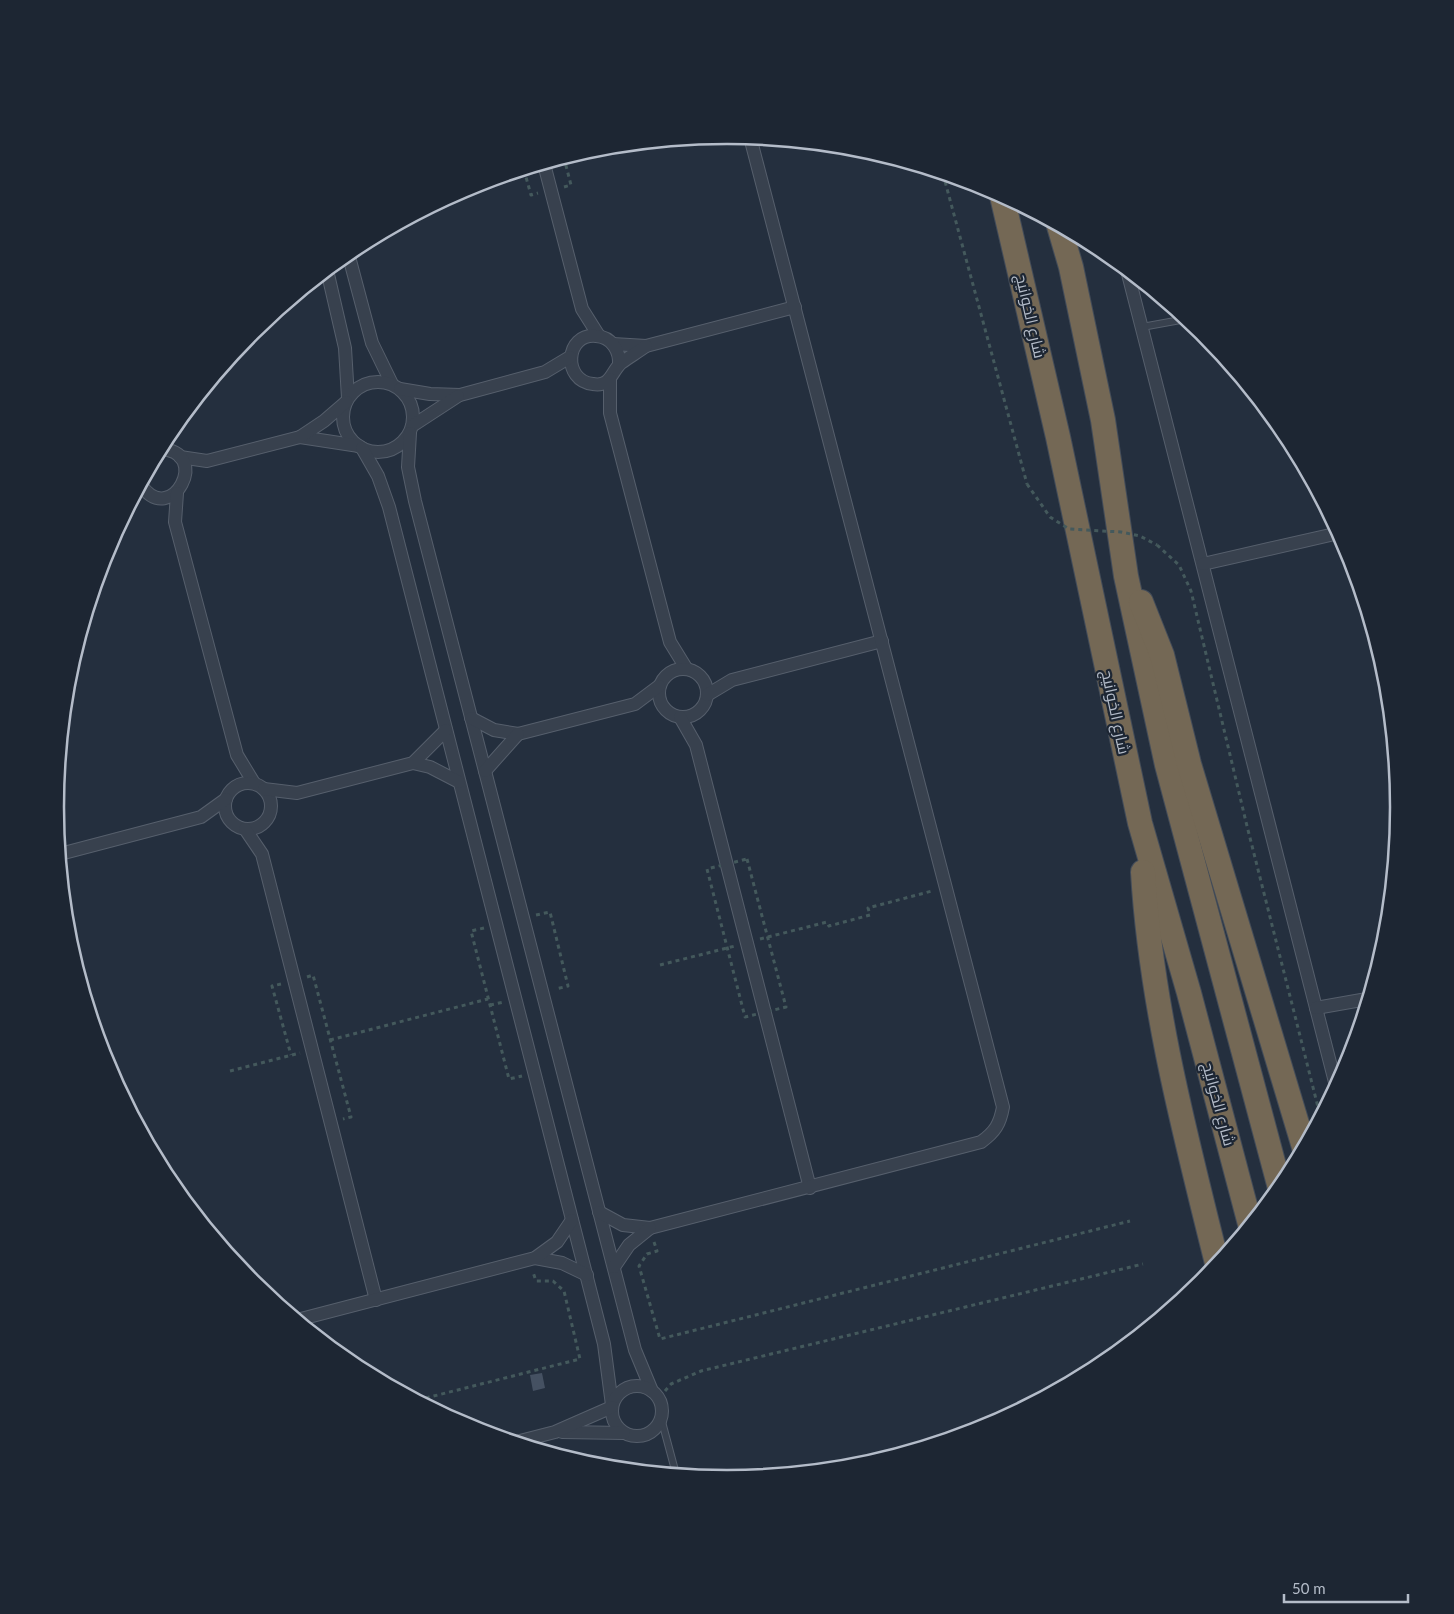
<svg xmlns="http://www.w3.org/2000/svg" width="1454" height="1614" font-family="Lato,Cairo,sans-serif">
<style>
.building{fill:#455162}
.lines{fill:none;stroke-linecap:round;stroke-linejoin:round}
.lane-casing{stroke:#565f6c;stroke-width:8}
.street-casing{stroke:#565f6c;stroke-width:14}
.highway-casing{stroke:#434c59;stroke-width:26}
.path{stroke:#44595c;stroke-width:3;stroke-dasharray:4 4;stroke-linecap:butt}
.lane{stroke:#38414e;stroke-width:6}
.street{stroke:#38414e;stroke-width:12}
.highway{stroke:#746855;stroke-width:24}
.path-bridge{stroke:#44595c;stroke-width:3;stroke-dasharray:4 4;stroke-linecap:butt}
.labels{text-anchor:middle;stroke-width:4.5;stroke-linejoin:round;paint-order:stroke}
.street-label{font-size:16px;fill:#b4bcc9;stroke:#1d2633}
.rim{fill:none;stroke:#b4bcc9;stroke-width:2.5}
</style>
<rect width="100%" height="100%" fill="#242f3e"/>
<path class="building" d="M542,1373L545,1388L533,1391L530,1375Z"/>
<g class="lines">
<g class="lane-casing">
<g id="lane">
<path d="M1142,327L1186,319"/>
<path d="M661,1418L676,1474"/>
</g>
</g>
<g class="street-casing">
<g id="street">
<path d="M544,164L582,309L599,336"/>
<path d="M348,253L372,343L392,384"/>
<path d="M327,270L345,348L348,398"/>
<path d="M1127,270L1336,1086"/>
<path d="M613,344L646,346L795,307"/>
<path d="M619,365C620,351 612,337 596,336C565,333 562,381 593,384C611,387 611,372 621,363C629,357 638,352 646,346"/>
<path d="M610,379V413L670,642L686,668"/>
<circle cx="378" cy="417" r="35"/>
<path d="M400,389L430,394L460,395L545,372L570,357"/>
<path d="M412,426L458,396"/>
<path d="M410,433L408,467L415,501L635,1350L652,1391"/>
<path d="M300,437L359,446"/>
<path d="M362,448L378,476L389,507L604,1344L612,1405"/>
<path d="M180,457L207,461L300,437L324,421L346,402"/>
<path d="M141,485C171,529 213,451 160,449"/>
<path d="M177,493L175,522L237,755L254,783"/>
<path d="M1203,564L1339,533"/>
<circle cx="683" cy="693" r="24"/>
<path d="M707,695L732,680L882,641"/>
<path d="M680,717L696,745L810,1188"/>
<path d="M471,718L494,730L518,734L635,704L659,686"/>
<path d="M413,763L430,767L459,782"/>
<path d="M485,771L518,734"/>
<circle cx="248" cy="806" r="23"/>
<path d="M264,789L297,793L413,763L446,730"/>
<path d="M245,829L262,854L376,1300"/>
<path d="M60,854L201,817L226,799"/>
<path d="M1316,1008L1367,999"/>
<path d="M599,1212L623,1225L650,1228L981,1142C995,1132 1000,1124 1003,1107L750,137"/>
<path d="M535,1258L562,1263L587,1275"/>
<path d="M614,1267L629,1245L650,1228"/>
<path d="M297,1320L535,1258L557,1242L572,1220"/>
<circle cx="637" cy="1411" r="25"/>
<path d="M562,1432L624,1433"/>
<path d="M516,1442L555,1432L612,1407"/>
</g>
</g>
<g class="highway-casing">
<g id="highway">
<path d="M1002,196L1058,437L1140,823L1189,993L1250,1224"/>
<path d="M1059,226L1071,267L1103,420L1126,576L1167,765L1280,1188"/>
<path d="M1141,602L1162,655L1189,764L1304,1147"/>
<path d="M1143,872C1151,1006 1185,1134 1217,1263"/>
</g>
</g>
<g class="path">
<path d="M524,170L531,195L538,193"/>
<path d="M943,174L1027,484"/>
<path d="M564,187L571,185L564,158"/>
<path d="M1157,545L1179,565L1191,591L1246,822L1320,1115"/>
<path d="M747,859L786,1007L745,1017L707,869Z"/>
<path d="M536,915L550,912L568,986L556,989"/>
<path d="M484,928L471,931L509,1079L522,1076"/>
<path d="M760,939L827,922L829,926L870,915L868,908L932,891"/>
<path d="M660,965L735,946"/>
<path d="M307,977L313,975L351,1117L343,1119"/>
<path d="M281,984L272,986L291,1055"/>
<path d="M490,1005L504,1002"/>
<path d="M330,1040L488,999"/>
<path d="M230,1071L300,1053"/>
<path d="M654,1242L657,1251L647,1254L639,1266L660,1339L1130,1221"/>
<path d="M665,1391L671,1384L701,1371L1143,1264"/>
<path d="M418,1400L580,1359L564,1291L553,1281H536L533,1272"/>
</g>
<use href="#lane" class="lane"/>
<use href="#street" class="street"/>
<use href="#highway" class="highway"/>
<path class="path-bridge" d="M1027,484L1050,517L1069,529L1121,532L1140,536L1157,545"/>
</g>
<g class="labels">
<g class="street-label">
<text transform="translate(1031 316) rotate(77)" y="6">شارع الخوانيج</text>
<text transform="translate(1116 712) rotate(78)" y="6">شارع الخوانيج</text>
<text transform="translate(1219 1104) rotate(75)" y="6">شارع الخوانيج</text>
</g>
</g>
<path d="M0 0H1454V1614H0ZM64 807a663 663 0 1 1 1326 0a663 663 0 1 1-1326 0Z" fill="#1d2633" fill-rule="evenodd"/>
<path class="rim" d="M64 807a663 663 0 1 1 1326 0a663 663 0 1 1-1326 0Z"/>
<path d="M1284 1594v8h124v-8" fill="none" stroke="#b4bcc9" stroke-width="2.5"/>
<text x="1292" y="1594" font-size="15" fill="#b4bcc9" stroke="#1d2633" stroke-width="4" paint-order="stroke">50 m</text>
</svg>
